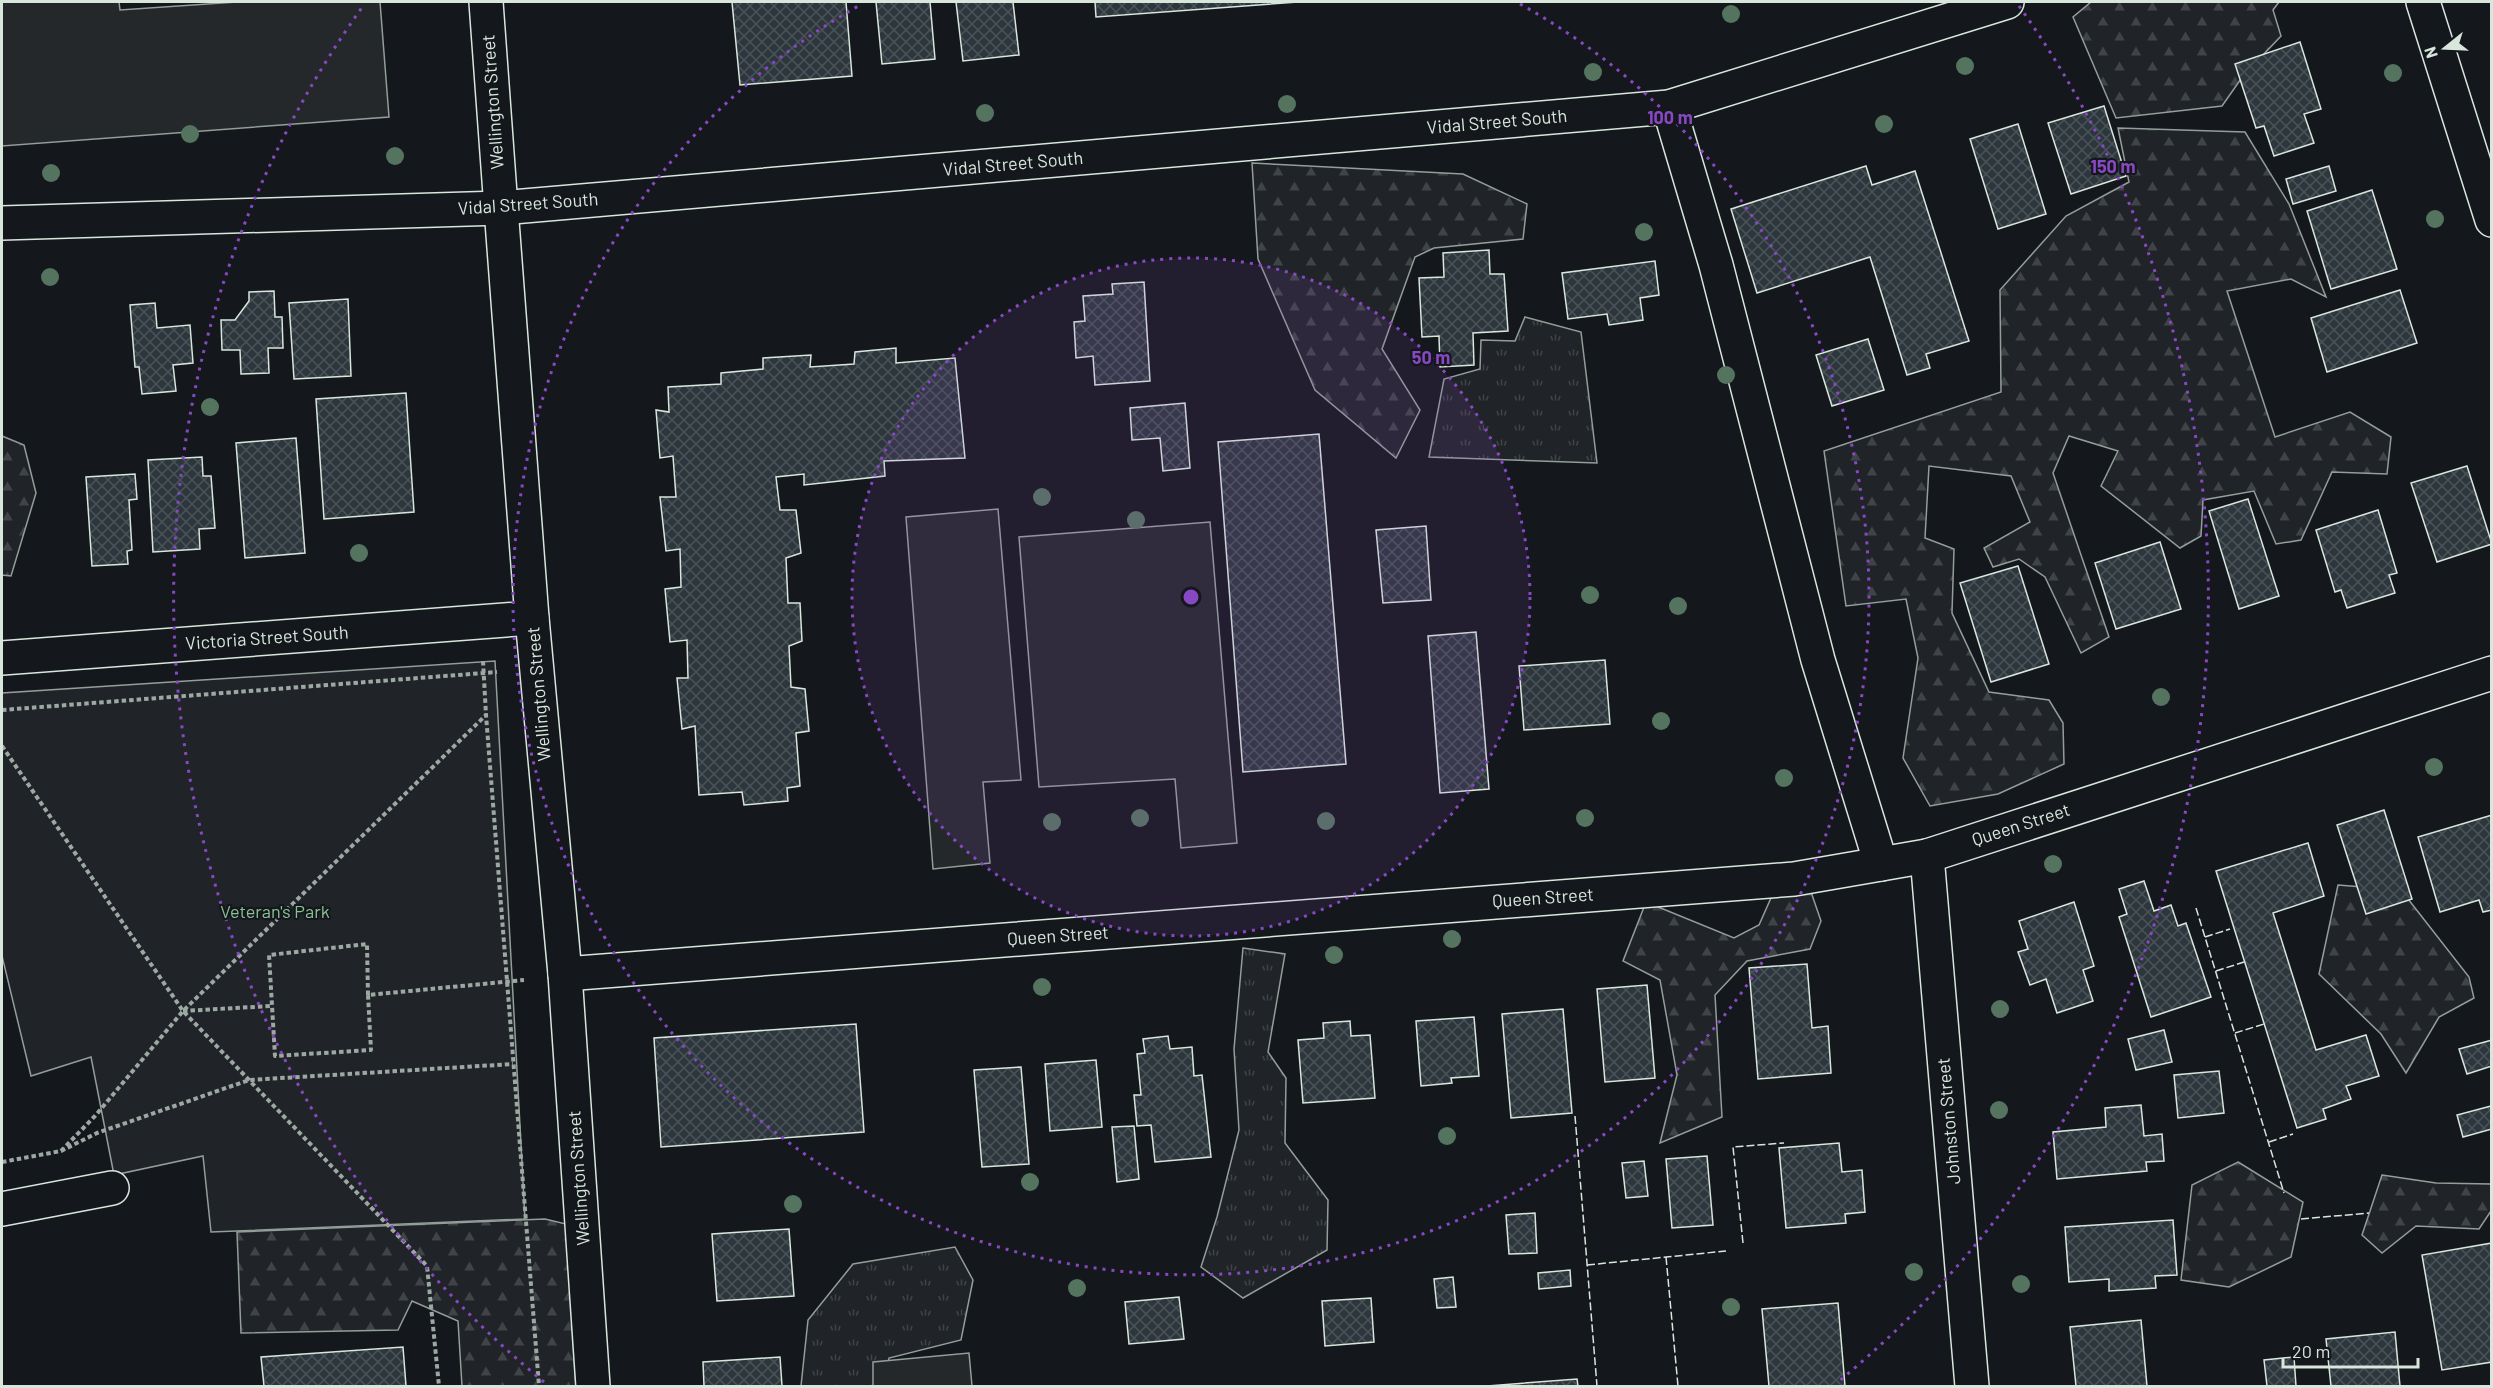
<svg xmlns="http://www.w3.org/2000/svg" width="2493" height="1388" font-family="Barlow,sans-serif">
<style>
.grass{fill:url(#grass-tufts);stroke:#939e99;stroke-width:1.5}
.forest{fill:url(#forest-firs);stroke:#939e99;stroke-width:1.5}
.park{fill:#202428;stroke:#939e99;stroke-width:1.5}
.parking{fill:#24282b;stroke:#939e99;stroke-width:1.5}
.building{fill:url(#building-cross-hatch);stroke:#d8e6dc;stroke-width:1.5}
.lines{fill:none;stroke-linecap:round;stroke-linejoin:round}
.minor-casing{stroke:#d8e6dc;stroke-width:36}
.major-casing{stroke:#d8e6dc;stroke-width:36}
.path{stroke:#9da8a2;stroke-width:4;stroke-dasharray:4.5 3;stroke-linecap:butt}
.minor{stroke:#14181c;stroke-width:33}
.major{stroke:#14181c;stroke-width:33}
.fence{stroke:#d8e6dc;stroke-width:1.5;stroke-dasharray:8 3;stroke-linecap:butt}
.tree{fill:#55745f}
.ring{fill:none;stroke:#8948c3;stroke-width:3;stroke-dasharray:3 6}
.labels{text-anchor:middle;stroke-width:4.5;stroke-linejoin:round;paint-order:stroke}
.street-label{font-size:18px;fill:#d8e6dc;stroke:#14181c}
.park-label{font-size:18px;fill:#8ac095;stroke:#14181c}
.centre{fill:#8948c3;stroke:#14181c;stroke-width:3}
.ring-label{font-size:18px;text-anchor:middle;font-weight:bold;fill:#8948c3;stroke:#14181c;stroke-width:4.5;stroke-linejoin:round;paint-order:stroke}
</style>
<defs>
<pattern id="grass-tufts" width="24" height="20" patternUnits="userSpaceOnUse" patternTransform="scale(1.5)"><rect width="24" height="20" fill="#202428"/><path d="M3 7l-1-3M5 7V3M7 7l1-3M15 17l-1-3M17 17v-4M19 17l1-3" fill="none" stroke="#404447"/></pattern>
<pattern id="forest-firs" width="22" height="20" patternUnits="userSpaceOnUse" patternTransform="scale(1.5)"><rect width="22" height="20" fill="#202428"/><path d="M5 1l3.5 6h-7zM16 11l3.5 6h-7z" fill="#404447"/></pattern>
<pattern id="building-cross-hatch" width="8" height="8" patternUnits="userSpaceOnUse" patternTransform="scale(1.5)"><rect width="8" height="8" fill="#2c363c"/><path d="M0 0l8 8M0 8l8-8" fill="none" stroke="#4a5358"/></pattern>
</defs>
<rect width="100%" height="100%" fill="#14181c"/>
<g class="grass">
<path d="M1525,317L1581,332L1597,463L1429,457L1444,379L1480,369L1481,340L1515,341Z"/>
<path d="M1243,948L1285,954L1268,1052L1286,1078L1285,1143L1328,1200L1327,1250L1243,1298L1201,1267L1217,1217L1239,1130L1234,1049Z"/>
<path d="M955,1247L973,1280L961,1340L889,1358L885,1386H801L808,1320L853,1264Z"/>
</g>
<g class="forest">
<path d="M2091,2H2279L2273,10L2281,36L2243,76L2222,106L2116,118L2073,17Z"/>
<path d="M2118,128L2245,132L2289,204L2326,297L2291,279L2227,291L2275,437L2350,412L2391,437L2387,474L2332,472L2301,540L2276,544L2254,491L2203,500L2201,536L2180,548L2101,486L2118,451L2069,436L2053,473L2109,637L2081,653L2045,577L2019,559L1993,567L1984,548L2030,522L2011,476L1929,466L1925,538L1954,549L1952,613L1989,692L2049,700L2063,723L2064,764L1998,794L1930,806L1903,758L1918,658L1906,599L1846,606L1824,451L2001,392L2000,290L2066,216L2129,182Z"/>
<path d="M1252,163L1463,174L1527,204L1523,239L1434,248L1415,257L1382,349L1420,410L1396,458L1315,390L1258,259Z"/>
<path d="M2,436L24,445L36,493L11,576L2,575Z"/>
<path d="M2338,885L2401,890L2469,977L2474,998L2439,1017L2406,1073L2381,1034L2319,974Z"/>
<path d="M1810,889L1821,921L1810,949L1747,961L1715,995L1722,1117L1660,1143L1677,1075L1660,980L1623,961L1646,902L1734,938L1759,925L1771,898Z"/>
<path d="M2238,1162L2303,1202L2291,1257L2229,1287L2181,1280L2192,1185Z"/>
<path d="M2382,1175L2436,1183L2491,1184V1211L2479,1229L2416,1226L2382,1253L2362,1235Z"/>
<path d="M545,1219L566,1224L576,1386H462L458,1321L412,1301L398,1330L241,1333L237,1232Z"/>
</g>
<path class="park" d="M495,661L525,1219L211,1232L203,1156L114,1175L91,1057L31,1076L2,956V693Z"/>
<g class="parking">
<path d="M2,2H119L120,10L237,2H380L389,117L2,146Z"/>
<path d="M998,509L1021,780L983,782L990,863L933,869L906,517Z"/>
<path d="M1210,522L1237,843L1181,848L1175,779L1039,787L1019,537Z"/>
<path d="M969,1353L972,1386H873V1362Z"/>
</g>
<g class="building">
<path d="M732,2H846L852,76L740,85Z"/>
<path d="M876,2H930L935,59L882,64Z"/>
<path d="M956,2H1013L1019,55L963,61Z"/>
<path d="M1095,2H1298L1096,17Z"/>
<path d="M2300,42L2321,109L2304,114L2314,143L2274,156L2264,126L2256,128L2235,64Z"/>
<path d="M2104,106L2126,176L2071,194L2048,123Z"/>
<path d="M2018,124L2046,214L1998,229L1970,139Z"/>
<path d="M1866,166L1872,185L1915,171L1969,341L1926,354L1930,368L1907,375L1870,257L1757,293L1731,209Z"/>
<path d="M2329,166L2336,191L2293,204L2286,179Z"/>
<path d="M2372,190L2397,269L2331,289L2307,211Z"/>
<path d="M1489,250L1490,274H1504L1508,331L1473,333L1474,365L1440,367L1439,336L1422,337L1419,278L1444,277L1443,253Z"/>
<path d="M1655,261L1659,295L1640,298L1643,320L1609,325L1607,314L1568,319L1562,273Z"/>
<path d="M1144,282L1150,381L1095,385L1093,356L1076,358L1074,322L1085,321L1083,296L1113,294L1112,284Z"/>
<path d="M2400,290L2417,343L2327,372L2311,318Z"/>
<path d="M274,291L275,317H282L283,348H268L269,373L241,374L240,350H222L221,320H235L249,301V292Z"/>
<path d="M348,299L351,376L294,379L289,303Z"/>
<path d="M155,303L157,328L190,325L193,363L173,365L176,391L142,394L139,367H135L130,305Z"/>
<path d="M1868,339L1884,390L1832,406L1816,355Z"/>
<path d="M896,348V363L955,358L965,458L884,461L885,476L804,485V474L776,477L780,510H796L801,553L786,558L788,603H800L802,641L789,646L791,687L805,689L809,731L796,733L800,786L787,788L788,801L744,805L742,792L699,795L695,726L682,729L677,678H688L687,640L670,642L665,589L681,587L680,549L666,551L660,497H676L673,456L660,458L656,410L669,412L668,387L721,384V373L763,369V358L811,355L810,367L854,364L855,352Z"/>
<path d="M406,393L414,512L324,519L316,399Z"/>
<path d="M1185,403L1190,468L1163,471L1160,438L1132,440L1130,408Z"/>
<path d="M1319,434L1346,764L1243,772L1218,442Z"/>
<path d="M296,438L305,553L245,558L236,443Z"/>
<path d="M202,457L203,476H211L215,528L199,529L200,549L153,552L148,460Z"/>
<path d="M2467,466L2492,544L2437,562L2411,483Z"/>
<path d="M135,474L137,499L129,500L132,550L127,551L128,564L92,566L86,477Z"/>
<path d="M2248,499L2279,596L2239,609L2209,511Z"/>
<path d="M2378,510L2397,573L2389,575L2395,593L2347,608L2341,590L2335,592L2316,530Z"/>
<path d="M1426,526L1431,600L1383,603L1376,530Z"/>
<path d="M2160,542L2181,609L2116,629L2095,563Z"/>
<path d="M2018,566L2049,664L1991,682L1960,583Z"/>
<path d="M1476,632L1489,789L1440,793L1428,636Z"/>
<path d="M1605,660L1610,724L1524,730L1519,666Z"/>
<path d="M2384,810L2412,899L2366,914L2337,825Z"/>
<path d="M2492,815V910L2483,912L2479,900L2440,912L2418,837Z"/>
<path d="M2308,843L2324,896L2273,913L2316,1050L2366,1035L2379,1076L2346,1086L2351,1099L2323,1109L2326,1119L2297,1128L2216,871Z"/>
<path d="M2144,881L2154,911L2171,905L2178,926L2186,923L2211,997L2151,1017L2119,917L2127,914L2119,889Z"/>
<path d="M2074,902L2094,966L2083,970L2093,1001L2057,1013L2046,979L2030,985L2018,952L2028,949L2019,921Z"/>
<path d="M1807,964L1812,1028L1828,1026L1831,1073L1758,1079L1749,968Z"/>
<path d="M1647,985L1655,1078L1605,1082L1597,989Z"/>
<path d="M1563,1009L1572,1113L1511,1118L1502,1014Z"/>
<path d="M1474,1017L1479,1076L1451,1078L1452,1083L1421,1086L1416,1021Z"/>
<path d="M1350,1021L1351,1036L1370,1035L1375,1098L1303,1103L1298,1040L1324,1038L1323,1023Z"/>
<path d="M856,1024L864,1132L661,1147L654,1038Z"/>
<path d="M2164,1030L2172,1062L2136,1070L2128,1039Z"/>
<path d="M1168,1036L1170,1049L1192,1047L1194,1076L1202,1075L1211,1157L1155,1162L1151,1125L1137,1126L1134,1095H1141L1137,1054L1145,1053L1143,1039Z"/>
<path d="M2492,1040V1066L2467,1074L2459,1049Z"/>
<path d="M1096,1060L1102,1127L1050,1131L1045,1064Z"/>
<path d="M1021,1067L1029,1164L982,1167L974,1070Z"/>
<path d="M2219,1071L2224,1113L2178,1118L2174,1075Z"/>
<path d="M2141,1105L2144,1136L2162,1134L2164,1161L2146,1162L2147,1171L2057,1179L2053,1132L2106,1127L2105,1108Z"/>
<path d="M2491,1106L2492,1129L2463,1137L2457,1115Z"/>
<path d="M1134,1126L1139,1179L1117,1182L1112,1127Z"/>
<path d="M1839,1143L1842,1172L1862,1170L1865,1212L1845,1214L1846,1223L1786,1228L1779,1148Z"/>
<path d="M1707,1156L1713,1225L1672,1228L1666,1159Z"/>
<path d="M1644,1161L1648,1196L1626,1198L1622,1163Z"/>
<path d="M1535,1213L1537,1253L1509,1254L1506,1215Z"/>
<path d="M2173,1220L2177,1275L2155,1276L2156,1288L2109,1291V1279L2069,1282L2065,1227Z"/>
<path d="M789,1229L794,1296L717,1301L712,1234Z"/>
<path d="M2492,1243V1362L2442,1370L2422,1255Z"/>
<path d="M1570,1270L1571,1286L1539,1289L1538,1273Z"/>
<path d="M1453,1277L1456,1307L1437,1308L1434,1279Z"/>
<path d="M1179,1297L1184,1339L1129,1344L1125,1302Z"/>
<path d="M1371,1298L1374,1342L1325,1346L1322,1301Z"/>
<path d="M1838,1303L1845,1386H1769L1762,1309Z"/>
<path d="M2141,1320L2147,1386H2076L2070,1327Z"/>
<path d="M2395,1332L2400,1386H2331L2326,1339Z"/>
<path d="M403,1347L406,1386H264L261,1357Z"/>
<path d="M780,1357L782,1386H704L703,1362Z"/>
<path d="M2294,1357L2296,1386H2267L2264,1360Z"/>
<path d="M1577,1379L1578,1386H1487Z"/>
</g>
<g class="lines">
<g class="minor-casing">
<g id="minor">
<path d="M2423,2L2492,220"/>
<path d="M1669,107L1716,265L1818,660L1881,864"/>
<path d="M501,208L532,618L565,974L593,1386"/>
<path d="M2,658L532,618"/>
<path d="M1927,856L1972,1386"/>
<path d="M565,974L1794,879L1927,856L2492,673"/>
<path d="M2,1209L112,1188"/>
</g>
</g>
<g class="major-casing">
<g id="major">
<path d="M486,2L501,208"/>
<path d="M2,223L501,208L1669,107L2007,2"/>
</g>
</g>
<g class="path">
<path d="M483,661L486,715"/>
<path d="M2,710L497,672"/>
<path d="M2,746L183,1011L427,1266L439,1386"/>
<path d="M368,995L367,944L269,955L275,1056L371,1050L368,995L524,980"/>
<path d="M183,1011L271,1006"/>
<path d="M61,1151L95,1116L183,1011L486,715L539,1386"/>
<path d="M2,1162L61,1151L97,1133L249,1080L513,1064"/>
</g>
<use href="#minor" class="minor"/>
<use href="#major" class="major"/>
<g class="fence">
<path d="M2196,908L2284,1193"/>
<path d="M2205,937L2230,929"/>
<path d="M2216,971L2244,962"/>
<path d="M2235,1033L2264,1024"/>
<path d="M1575,1116L1597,1386"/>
<path d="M2269,1142L2293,1134"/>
<path d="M2301,1219L2369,1213"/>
<path d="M1743,1243L1733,1147L1784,1143"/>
<path d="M1666,1257L1678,1386"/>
<path d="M1587,1265L1726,1251"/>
</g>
</g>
<g class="tree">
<circle cx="1731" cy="14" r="9"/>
<circle cx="1965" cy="66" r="9"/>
<circle cx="1593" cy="72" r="9"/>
<circle cx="2393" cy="73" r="9"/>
<circle cx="1287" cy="104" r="9"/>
<circle cx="985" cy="113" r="9"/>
<circle cx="1884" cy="124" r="9"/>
<circle cx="190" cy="134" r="9"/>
<circle cx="395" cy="156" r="9"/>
<circle cx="51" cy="173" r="9"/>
<circle cx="2435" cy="219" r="9"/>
<circle cx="1644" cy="232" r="9"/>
<circle cx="50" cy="277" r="9"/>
<circle cx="1726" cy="375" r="9"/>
<circle cx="210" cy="407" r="9"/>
<circle cx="1042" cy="497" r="9"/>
<circle cx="1136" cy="520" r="9"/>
<circle cx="359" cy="553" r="9"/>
<circle cx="1590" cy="595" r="9"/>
<circle cx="1678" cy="606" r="9"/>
<circle cx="2161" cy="697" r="9"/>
<circle cx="1661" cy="721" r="9"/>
<circle cx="2434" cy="767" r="9"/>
<circle cx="1784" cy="778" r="9"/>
<circle cx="1140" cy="818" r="9"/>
<circle cx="1585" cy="818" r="9"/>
<circle cx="1326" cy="821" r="9"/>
<circle cx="1052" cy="822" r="9"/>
<circle cx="2053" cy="864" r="9"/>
<circle cx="1452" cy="939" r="9"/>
<circle cx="1334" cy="955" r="9"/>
<circle cx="1042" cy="987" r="9"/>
<circle cx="2000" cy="1009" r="9"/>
<circle cx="1999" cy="1110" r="9"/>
<circle cx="1447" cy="1136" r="9"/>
<circle cx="1030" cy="1182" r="9"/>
<circle cx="793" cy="1204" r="9"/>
<circle cx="1914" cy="1272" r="9"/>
<circle cx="2021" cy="1284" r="9"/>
<circle cx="1077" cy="1288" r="9"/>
<circle cx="1731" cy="1307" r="9"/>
</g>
<circle cx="1191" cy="597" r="339" fill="#8948c3" fill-opacity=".12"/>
<g class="ring">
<circle cx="1191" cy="597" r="339"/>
<path d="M1520 4A678 678 0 1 1 862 4"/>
<path d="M544 1382A1017 1017 0 0 1 363 6M2019 6A1017 1017 0 0 1 1838 1382"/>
</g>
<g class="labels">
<g class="street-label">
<text transform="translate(493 102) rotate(-94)" y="6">Wellington Street</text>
<text transform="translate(1497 122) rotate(-5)" y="6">Vidal Street South</text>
<text transform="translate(1013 164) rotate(-5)" y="6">Vidal Street South</text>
<text transform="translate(528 204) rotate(-4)" y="6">Vidal Street South</text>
<text transform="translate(267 638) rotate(-4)" y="6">Victoria Street South</text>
<text transform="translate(539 694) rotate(-95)" y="6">Wellington Street</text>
<text transform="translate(2021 825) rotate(-18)" y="6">Queen Street</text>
<text transform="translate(1543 898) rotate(-4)" y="6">Queen Street</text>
<text transform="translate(1058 936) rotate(-4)" y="6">Queen Street</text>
<text transform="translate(1949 1121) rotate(-95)" y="6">Johnston Street</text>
<text transform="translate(579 1178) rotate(-94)" y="6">Wellington Street</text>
</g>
<g class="park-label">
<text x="275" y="918">Veteran's Park</text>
</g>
</g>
<circle cx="1191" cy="597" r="9" class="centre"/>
<g class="ring-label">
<text x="1670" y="124">100 m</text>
<text x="2113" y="173">150 m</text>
<text x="1431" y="364">50 m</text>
</g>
<rect width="2493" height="1388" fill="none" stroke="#d8e6dc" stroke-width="6"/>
<g transform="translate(2445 48) rotate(252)" stroke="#14181c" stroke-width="4.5" paint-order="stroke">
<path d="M0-4.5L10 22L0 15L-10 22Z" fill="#d8e6dc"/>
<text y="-9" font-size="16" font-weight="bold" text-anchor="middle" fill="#d8e6dc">N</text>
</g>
<path d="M2283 1358v9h135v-9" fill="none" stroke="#d8e6dc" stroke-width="3"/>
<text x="2292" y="1358" font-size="18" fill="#d8e6dc" stroke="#14181c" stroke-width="4.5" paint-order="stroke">20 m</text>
</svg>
